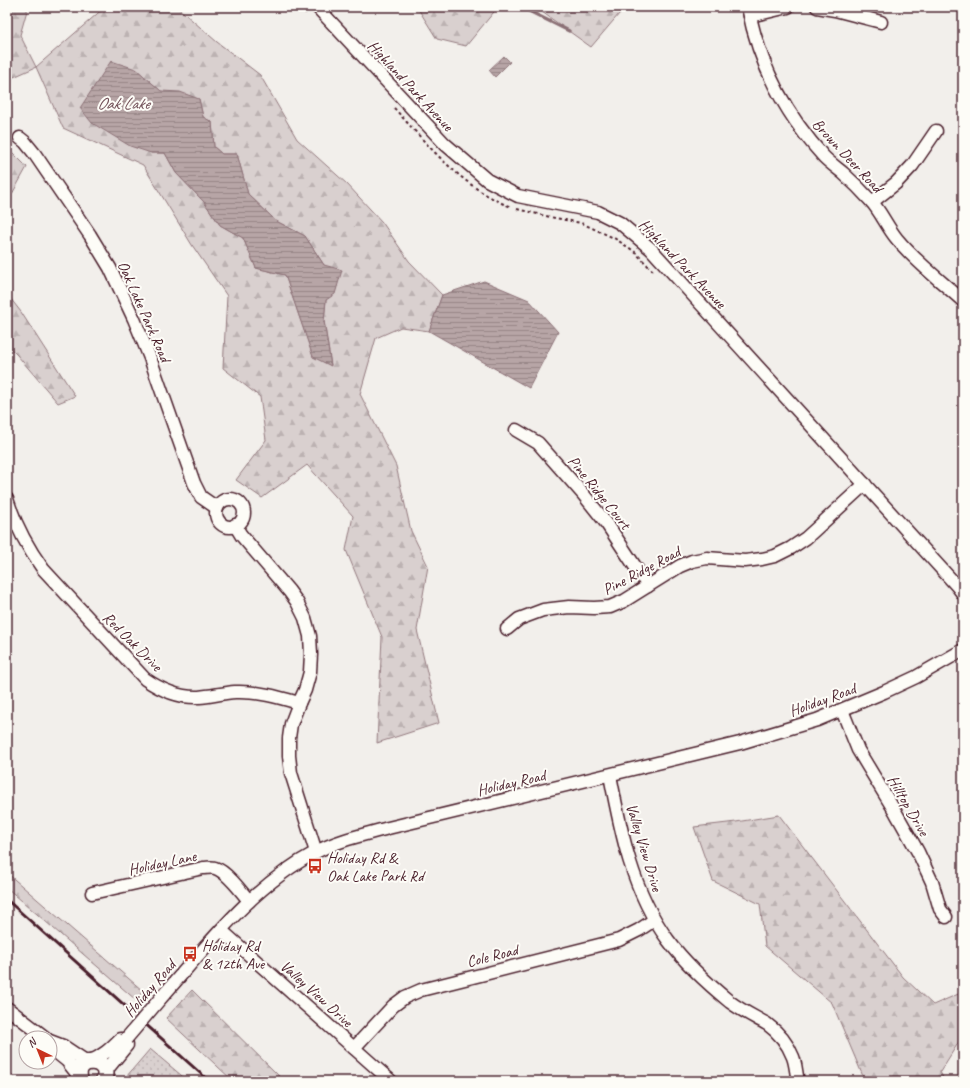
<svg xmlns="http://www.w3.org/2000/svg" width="970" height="1088" font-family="Caveat,sans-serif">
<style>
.green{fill:url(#green-dots);stroke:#92787d}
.forest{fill:url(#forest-firs);stroke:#92787d;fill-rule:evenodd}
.water{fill:url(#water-rules);stroke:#8b6f75}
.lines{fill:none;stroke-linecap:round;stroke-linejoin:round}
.stream{stroke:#8b6f75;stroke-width:3.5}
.minor-casing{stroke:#4a1f2b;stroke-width:15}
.major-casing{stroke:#4a1f2b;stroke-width:19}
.path{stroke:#4a1f2b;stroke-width:2;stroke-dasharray:3 3;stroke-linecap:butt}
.minor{stroke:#fdfcf7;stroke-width:12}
.major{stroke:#fdfcf7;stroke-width:16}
.rail{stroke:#4a1f2b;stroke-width:3}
.minor-bridge-casing{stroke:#4a1f2b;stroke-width:15;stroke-linecap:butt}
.minor-bridge{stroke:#fdfcf7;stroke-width:12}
.labels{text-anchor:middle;stroke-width:4;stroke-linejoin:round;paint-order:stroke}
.street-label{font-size:16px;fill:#4a1f2b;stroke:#fdfcf7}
.poi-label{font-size:16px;fill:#4a1f2b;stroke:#fdfcf7;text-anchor:start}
.water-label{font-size:17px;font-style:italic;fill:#704e56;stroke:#fdfcf7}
</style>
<defs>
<pattern id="green-dots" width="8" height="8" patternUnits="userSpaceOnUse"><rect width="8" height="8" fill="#d9d0cf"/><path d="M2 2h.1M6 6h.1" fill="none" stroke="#bcb2b2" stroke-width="1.8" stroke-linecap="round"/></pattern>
<pattern id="forest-firs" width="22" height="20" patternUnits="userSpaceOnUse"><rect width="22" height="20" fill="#d9d0cf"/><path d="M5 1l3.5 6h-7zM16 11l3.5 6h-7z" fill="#bcb2b2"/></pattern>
<pattern id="water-rules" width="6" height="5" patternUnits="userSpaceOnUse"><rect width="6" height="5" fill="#b7a5a6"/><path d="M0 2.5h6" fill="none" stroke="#978687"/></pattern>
</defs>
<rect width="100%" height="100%" fill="#f2efeb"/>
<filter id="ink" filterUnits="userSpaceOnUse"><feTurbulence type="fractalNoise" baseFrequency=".025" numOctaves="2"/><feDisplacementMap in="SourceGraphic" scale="8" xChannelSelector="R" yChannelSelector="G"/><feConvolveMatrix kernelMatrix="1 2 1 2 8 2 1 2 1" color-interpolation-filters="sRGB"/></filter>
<g filter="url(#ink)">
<path class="green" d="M150,1049L188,1081H131L126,1077Z"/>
<g class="forest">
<path d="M7,7H28L20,35L36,67L105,7H177L217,42L260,75L297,139L347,184L382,222L409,261L442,295L429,331L401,327L376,338L360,394L396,466L411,531L428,566L417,630L439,723L377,743L382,637L346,550L353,516L307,465L262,498L236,480L266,440L260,397L223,368L227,296L192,245L143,165L63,128L36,67L7,80ZM136,69L161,91L199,99L203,117L212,122L214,147L222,154H237L248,194L276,221L305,236L324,265L326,300L324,321L331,365L313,356L285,275L256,268L243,238L220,225L204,202L176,173L165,153H151Z"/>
<path d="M417,7H498L466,46L437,39Z"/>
<path d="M535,7H625L591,47Z"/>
<path d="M7,147L27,167L7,203Z"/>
<path d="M7,294L21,312L75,396L58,403L17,355L7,345Z"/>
<path d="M779,815L903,977L933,1005L963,992V1041L960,1040L940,1072L945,1081H865L832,1003L765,946L760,904L713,881L694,827L736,822Z"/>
<path d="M7,873L143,991L136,1000L7,888Z"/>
<path d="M192,990L284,1081H233L166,1018Z"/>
</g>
<g class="water">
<path d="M504,56L510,62L495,77L489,70Z"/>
<path d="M111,61L136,69L161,91L180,92L199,99L203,117L212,122L214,147L222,154H237L248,194L276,221L305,236L324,265L342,270L335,294L326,300L324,321L331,366L313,357L285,275L256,268L243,238L220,225L204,202L176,173L165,153H151L130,146L92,123L80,108Z"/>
<path d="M484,281L529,300L558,332L529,388L429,331L442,295Z"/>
</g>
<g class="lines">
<path class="stream" d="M521,7L569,31"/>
<g class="minor-casing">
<g id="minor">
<path d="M317,7L445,144L487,180L518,196L598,212L620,223L651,249L957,586L963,594"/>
<path d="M748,7C759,65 785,114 824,157C830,163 837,168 843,173C853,182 862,191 871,201C881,212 887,227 897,239C916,262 941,281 963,301"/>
<path d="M817,7L835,10L881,22"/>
<path d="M750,16L788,7"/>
<path d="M20,138L25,142L34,153L90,235L110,268L134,319L150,358L194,483L201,497L217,508"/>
<path d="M872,202L896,183L912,166L936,131"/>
<path d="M516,430L538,443L583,494L607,524L648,586"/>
<path d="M7,499C15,524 27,547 43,569L145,679C161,690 178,698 199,697C211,696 223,693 235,692C257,691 278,697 299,703"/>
<circle cx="230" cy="513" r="14"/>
<path d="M235,525L241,535L289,591L297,602L305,618L310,636L311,654L310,672L305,690L299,703L291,724L289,738V756L291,773L316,852"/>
<path d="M507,629L519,619L543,610L569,607L594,608L610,607L624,601L680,566L692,561L707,558L745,561L762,559L775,556L791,548L806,538L865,484"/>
<path d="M842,710L858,750L896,813L918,852L932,882L940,909L946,917"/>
<path d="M610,775C621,833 632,891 668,940C685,963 708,984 730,1002C742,1011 755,1017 767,1024C778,1032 788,1044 793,1057C796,1065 796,1073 798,1081"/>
<path d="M92,893L203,868C207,868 212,867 215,868C226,871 242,892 249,901"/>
<path d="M221,930L391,1081"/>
<path d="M160,999C207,946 252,886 316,852C338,840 364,835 388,828L740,743L817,720L884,692L916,677L963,650"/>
<path d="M7,1008L46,1038"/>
<path d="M50,1041L63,1046L87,1062"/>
<path d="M50,1042L57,1053L67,1061L75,1071L79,1077"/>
<path d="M354,1048L393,1006L405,997L421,990L619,940L639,930L654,920"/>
<path d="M89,1062C104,1055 109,1050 120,1039H126L127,1045L105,1072"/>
</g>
</g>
<g class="major-casing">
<path id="major" d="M80,1081C71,1054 114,1057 104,1081"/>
</g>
<g class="path">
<path d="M300,7L306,13"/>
<path d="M394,108C428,145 462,188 511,207"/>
<path d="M517,209L550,217L581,223L614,238L634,251L655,273"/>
</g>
<use href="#minor" class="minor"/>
<use href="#major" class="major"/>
<path class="rail" d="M7,900L209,1081"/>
<g class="minor-bridge-casing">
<path id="minor-bridge" d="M126,1039L160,999"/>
</g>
<use href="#minor-bridge" class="minor-bridge"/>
</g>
</g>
<defs>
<g id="bus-bare" transform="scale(1.2)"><path d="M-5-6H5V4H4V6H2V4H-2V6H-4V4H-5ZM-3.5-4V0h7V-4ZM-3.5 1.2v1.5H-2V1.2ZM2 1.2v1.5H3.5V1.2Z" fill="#c8321e" stroke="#fdfcf7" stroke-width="2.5" paint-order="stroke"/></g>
</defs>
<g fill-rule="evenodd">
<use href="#bus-bare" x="315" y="866"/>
<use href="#bus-bare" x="190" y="954"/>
</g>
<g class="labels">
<g class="street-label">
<text transform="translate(411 85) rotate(47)" y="6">Highland Park Avenue</text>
<text transform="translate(848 155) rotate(47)" y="6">Brown Deer Road</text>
<text transform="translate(683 263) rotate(46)" y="6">Highland Park Avenue</text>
<text transform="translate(145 311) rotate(66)" y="6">Oak Lake Park Road</text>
<text transform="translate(600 492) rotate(51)" y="6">Pine Ridge Court</text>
<text transform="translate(641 570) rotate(-28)" y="6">Pine Ridge Road</text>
<text transform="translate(133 641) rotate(45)" y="6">Red Oak Drive</text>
<text transform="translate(822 699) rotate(-20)" y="6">Holiday Road</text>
<text transform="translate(511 782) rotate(-13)" y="6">Holiday Road</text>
<text transform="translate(909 805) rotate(60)" y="6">Hilltop Drive</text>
<text transform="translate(645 847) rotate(73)" y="6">Valley View Drive</text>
<text transform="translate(162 862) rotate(-12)" y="6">Holiday Lane</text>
<text transform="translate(492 955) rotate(-14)" y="6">Cole Road</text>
<text transform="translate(149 988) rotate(-49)" y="6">Holiday Road</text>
<text transform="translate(317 993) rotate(42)" y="6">Valley View Drive</text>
</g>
<g class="poi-label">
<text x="327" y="863">Holiday Rd &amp;<tspan x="327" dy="18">Oak Lake Park Rd</tspan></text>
<text x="202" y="951">Holiday Rd<tspan x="202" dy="18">&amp; 12th Ave</tspan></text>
</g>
<g class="water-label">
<text x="123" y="109">Oak Lake</text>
</g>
</g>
<rect width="970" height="1088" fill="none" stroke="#fdfcf7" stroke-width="24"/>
<rect x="12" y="12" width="946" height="1064" fill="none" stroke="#4a1f2b" stroke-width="1.5" filter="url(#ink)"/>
<g transform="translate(38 1050) rotate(317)"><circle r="19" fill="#fdfcf7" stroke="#b5a4a5"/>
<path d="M0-3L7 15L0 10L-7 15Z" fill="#c8321e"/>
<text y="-6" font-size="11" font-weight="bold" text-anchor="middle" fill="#4a1f2b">N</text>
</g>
</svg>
